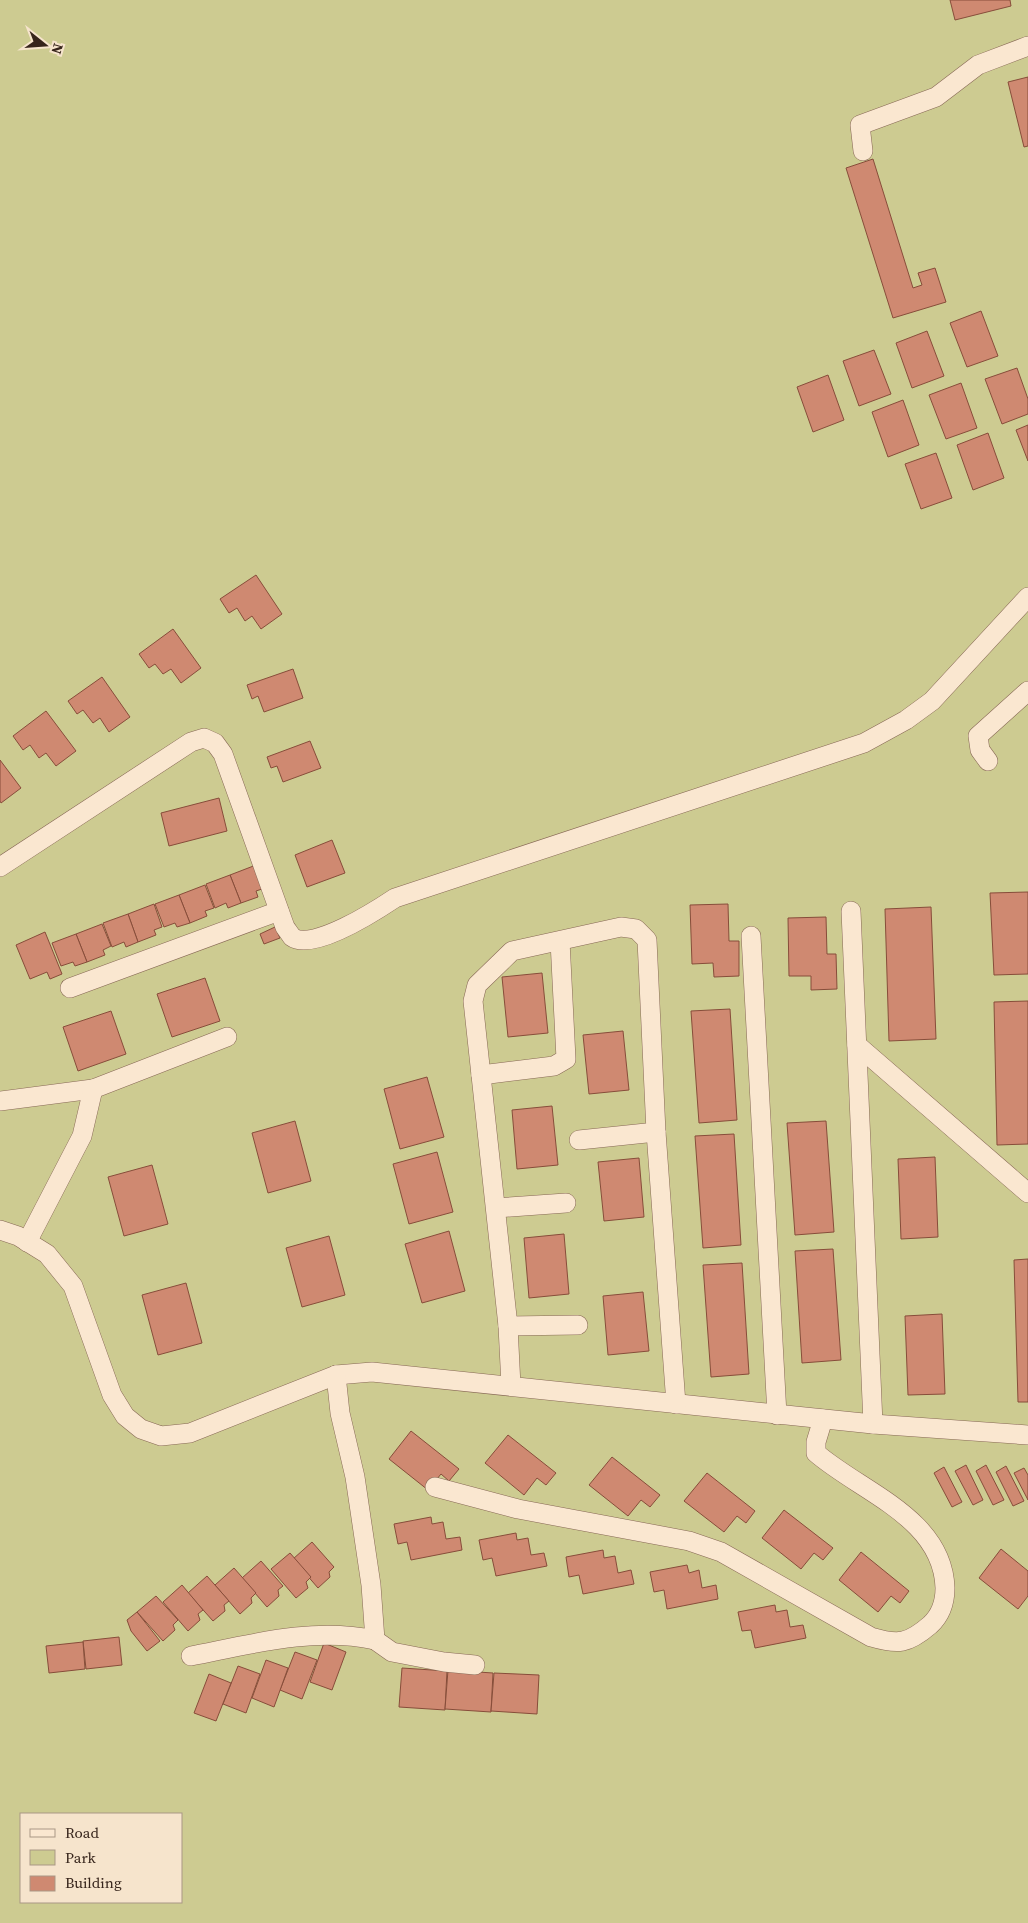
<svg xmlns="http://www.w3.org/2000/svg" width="1028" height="1923" font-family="'Source Serif 4',serif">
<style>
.green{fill:#cdcb91;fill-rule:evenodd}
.building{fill:#cf8971;stroke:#874d3a}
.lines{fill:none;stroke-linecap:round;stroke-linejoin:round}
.minor-casing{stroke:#876855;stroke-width:20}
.minor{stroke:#fae7d0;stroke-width:19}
</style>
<rect width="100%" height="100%" fill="#efd8bd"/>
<path class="green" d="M0,0H1028V1923H0ZM21,1814H181V1902H21Z"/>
<g class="building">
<path d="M950,0H1010L1011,6L955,20Z"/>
<path d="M1028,77V146L1024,147L1008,82Z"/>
<path d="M873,159L913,288L922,285L918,273L935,268L946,302L893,318L846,168Z"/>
<path d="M981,311L998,356L967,367L950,323Z"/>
<path d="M927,331L944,376L912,388L896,343Z"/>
<path d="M874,350L891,394L859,406L843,361Z"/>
<path d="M1017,368L1028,399V414L1002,424L985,379Z"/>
<path d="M828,375L844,420L813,432L797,387Z"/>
<path d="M961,383L977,428L946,439L929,395Z"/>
<path d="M903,400L919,445L888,457L872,412Z"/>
<path d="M1028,425V461L1016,430Z"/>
<path d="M988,433L1004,478L973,490L957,445Z"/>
<path d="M936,453L952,498L921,509L905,464Z"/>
<path d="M256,575L282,614L261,629L252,616L245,621L237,608L229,613L220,599Z"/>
<path d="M173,629L201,668L181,683L171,669L163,674L155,664L149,668L139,654Z"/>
<path d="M293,669L303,698L264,712L258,696L252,699L247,685Z"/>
<path d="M102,677L130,717L109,732L100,718L93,723L83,710L77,714L68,701Z"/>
<path d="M46,711L76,751L56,766L46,753L39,758L30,745L23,750L13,736Z"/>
<path d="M310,741L321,768L283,782L277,766L271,768L267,757Z"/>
<path d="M0,760L21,788L1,803L0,801Z"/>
<path d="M219,798L227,831L169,846L161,813Z"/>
<path d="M332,840L345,873L307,887L295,855Z"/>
<path d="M256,865L265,888L256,891L258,897L241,903L230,875Z"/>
<path d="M230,875L241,903L228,908L226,903L215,908L206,884Z"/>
<path d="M205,885L214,908L205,911L207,916L190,923L179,895Z"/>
<path d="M1028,892V974L994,975L990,893Z"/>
<path d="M179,895L190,923L177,927L175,923L164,927L155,904Z"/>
<path d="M154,904L162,927L154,930L156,935L138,942L128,914Z"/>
<path d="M728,904L729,941H739V976L714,977L713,963L692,964L690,905Z"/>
<path d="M931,907L936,1039L889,1041L885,909Z"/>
<path d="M128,914L138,942L126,947L124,942L112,947L103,923Z"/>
<path d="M826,917L827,954H836L837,989L811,990V976H789L788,918Z"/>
<path d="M102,924L111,946L103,950L105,955L87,962L76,934Z"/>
<path d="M275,927L280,938L264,944L260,934Z"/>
<path d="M45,932L62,974L50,979L47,972L30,979L16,945Z"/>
<path d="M76,934L87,962L75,966L73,962L61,966L52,943Z"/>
<path d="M542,973L548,1033L508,1037L502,977Z"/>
<path d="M205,978L220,1021L172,1037L157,994Z"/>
<path d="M1028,1001V1144L997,1145L994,1002Z"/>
<path d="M730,1009L737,1120L699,1123L691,1011Z"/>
<path d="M111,1011L126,1054L78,1071L63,1027Z"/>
<path d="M623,1031L629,1090L589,1094L583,1035Z"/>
<path d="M427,1077L444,1137L400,1149L384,1089Z"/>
<path d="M552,1106L558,1165L517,1169L512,1110Z"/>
<path d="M295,1121L311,1181L268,1193L252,1133Z"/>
<path d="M826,1121L834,1232L795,1235L787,1123Z"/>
<path d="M734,1134L741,1245L703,1248L695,1136Z"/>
<path d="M437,1152L453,1212L409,1224L393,1164Z"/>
<path d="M935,1157L938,1237L901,1239L898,1159Z"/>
<path d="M639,1158L644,1217L604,1221L598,1162Z"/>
<path d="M152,1165L168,1224L124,1236L108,1177Z"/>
<path d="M449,1231L465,1291L422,1303L405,1244Z"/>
<path d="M564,1234L569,1294L529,1298L524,1238Z"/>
<path d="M329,1236L345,1295L302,1307L286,1248Z"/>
<path d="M833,1249L841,1360L802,1363L795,1251Z"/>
<path d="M1028,1259V1402H1018L1014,1260Z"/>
<path d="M742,1263L749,1374L711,1377L703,1265Z"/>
<path d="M186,1283L202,1343L158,1355L142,1295Z"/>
<path d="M643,1292L649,1351L608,1355L603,1296Z"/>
<path d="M942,1314L945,1394L908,1395L905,1316Z"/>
<path d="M411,1431L459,1469L449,1481L441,1474L428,1490L389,1459Z"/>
<path d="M508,1435L556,1473L546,1485L537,1478L524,1495L485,1463Z"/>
<path d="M612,1457L660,1495L650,1507L641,1500L628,1516L589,1485Z"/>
<path d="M966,1465L983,1500L973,1505L955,1471Z"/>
<path d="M986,1465L1004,1500L993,1505L976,1471Z"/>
<path d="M1006,1466L1024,1501L1013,1506L996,1472Z"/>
<path d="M944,1467L962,1502L952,1507L934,1473Z"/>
<path d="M1024,1468L1028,1475V1500L1014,1473Z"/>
<path d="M707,1473L755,1511L746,1523L737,1516L724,1532L684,1501Z"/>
<path d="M784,1510L833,1548L823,1560L814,1553L801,1569L762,1538Z"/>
<path d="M431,1517L432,1524L443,1522L446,1539L460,1537L462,1550L411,1560L407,1542L398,1544L394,1524Z"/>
<path d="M516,1533L517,1540L528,1538L531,1555L544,1553L547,1566L496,1576L492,1558L483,1560L479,1540Z"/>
<path d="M312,1542L334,1567L329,1572L330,1577L318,1588L293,1559Z"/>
<path d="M1001,1549L1028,1571V1596L1018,1609L979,1578Z"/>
<path d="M603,1550L604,1558L615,1556L618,1573L631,1570L634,1584L583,1594L579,1575L569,1577L566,1557Z"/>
<path d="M861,1552L909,1591L900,1603L891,1596L878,1612L839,1580Z"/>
<path d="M290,1553L311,1577L306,1582L308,1588L296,1598L271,1569Z"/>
<path d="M261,1561L283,1586L278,1590L279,1596L267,1607L242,1578Z"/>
<path d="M687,1565L689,1573L699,1570L702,1588L716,1585L718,1599L667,1609L664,1590L654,1592L650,1572Z"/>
<path d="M234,1568L256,1593L251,1598L252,1603L240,1614L215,1585Z"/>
<path d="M207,1576L229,1601L224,1605L225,1611L213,1621L188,1593Z"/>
<path d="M182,1585L203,1610L198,1614L200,1620L188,1631L163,1602Z"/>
<path d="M156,1596L178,1620L173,1625L175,1630L163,1641L137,1612Z"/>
<path d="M775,1605L776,1612L787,1610L790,1627L803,1625L806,1638L755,1648L751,1630L742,1631L738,1612Z"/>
<path d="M137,1612L160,1641L147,1651L131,1631L127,1620Z"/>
<path d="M119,1637L122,1665L86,1669L83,1641Z"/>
<path d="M83,1642L85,1669L49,1673L46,1646Z"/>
<path d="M324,1643L346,1652L332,1690L310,1682Z"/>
<path d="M295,1652L317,1660L302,1699L280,1690Z"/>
<path d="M266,1660L288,1668L274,1707L252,1698Z"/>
<path d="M238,1666L260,1674L246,1713L223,1704Z"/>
<path d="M402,1668L447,1671L445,1710L399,1707Z"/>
<path d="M448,1670L493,1673L491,1712L445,1709Z"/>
<path d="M494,1673L539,1675L537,1714L491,1711Z"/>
<path d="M209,1674L231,1683L216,1721L194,1713Z"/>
</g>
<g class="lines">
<g class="minor-casing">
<g id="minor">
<path d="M863,151L860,125L936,97L978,65L1028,46"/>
<path d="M988,761L980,750L978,736L1028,691"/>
<path d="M0,867L191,742L204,738L215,743L223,754L285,927C287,930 290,934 292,937C312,952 377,910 395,898L864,743L906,720L932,701L1028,597"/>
<path d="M851,911L873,1424"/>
<path d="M751,936L777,1415"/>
<path d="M70,988L279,911"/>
<path d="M857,1045L1028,1193"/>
<path d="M481,1075L554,1066L566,1059L560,941"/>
<path d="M0,1101L93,1089"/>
<path d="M579,1140L656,1132"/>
<path d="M496,1208L566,1203"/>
<path d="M0,1230L18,1236L47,1254L73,1286L112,1395L125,1416L141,1429L161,1436L190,1433L336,1375L372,1372L873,1424L1028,1435"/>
<path d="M27,1242L82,1136L93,1089L227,1037"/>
<path d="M508,1326L578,1325"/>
<path d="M336,1375L340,1413L355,1477L371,1585L375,1640L392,1652L444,1662L475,1665"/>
<path d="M511,1386L508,1326L473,1001L477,985L512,951L621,927L636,929L647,940L656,1132L676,1404"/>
<path d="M435,1487L518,1509L689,1541L721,1552L871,1637C898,1645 908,1644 930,1625C941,1615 945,1602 945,1588C943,1518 861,1492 816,1453V1442L823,1419"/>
<path d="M191,1656C252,1644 313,1627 375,1640"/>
</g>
</g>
<use href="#minor" class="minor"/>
</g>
<rect x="20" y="1813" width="162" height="90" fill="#f6e4cc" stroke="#a99785"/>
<rect x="30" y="1829" width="25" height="8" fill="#fae7d0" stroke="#a99785"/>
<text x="65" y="1838" font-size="15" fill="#36241b">Road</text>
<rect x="30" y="1850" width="25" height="15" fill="#cdcb91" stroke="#a99785"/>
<text x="65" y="1863" font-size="15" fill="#36241b">Park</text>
<rect x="30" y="1876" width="25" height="15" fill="#cf8971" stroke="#a99785"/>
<text x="65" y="1888" font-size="15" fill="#36241b">Building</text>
<g transform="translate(45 45) rotate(107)" stroke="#f6e4cc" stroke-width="4" paint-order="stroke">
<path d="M0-4L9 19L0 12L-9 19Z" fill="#36241b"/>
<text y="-8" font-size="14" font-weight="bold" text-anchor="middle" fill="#36241b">N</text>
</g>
</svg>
